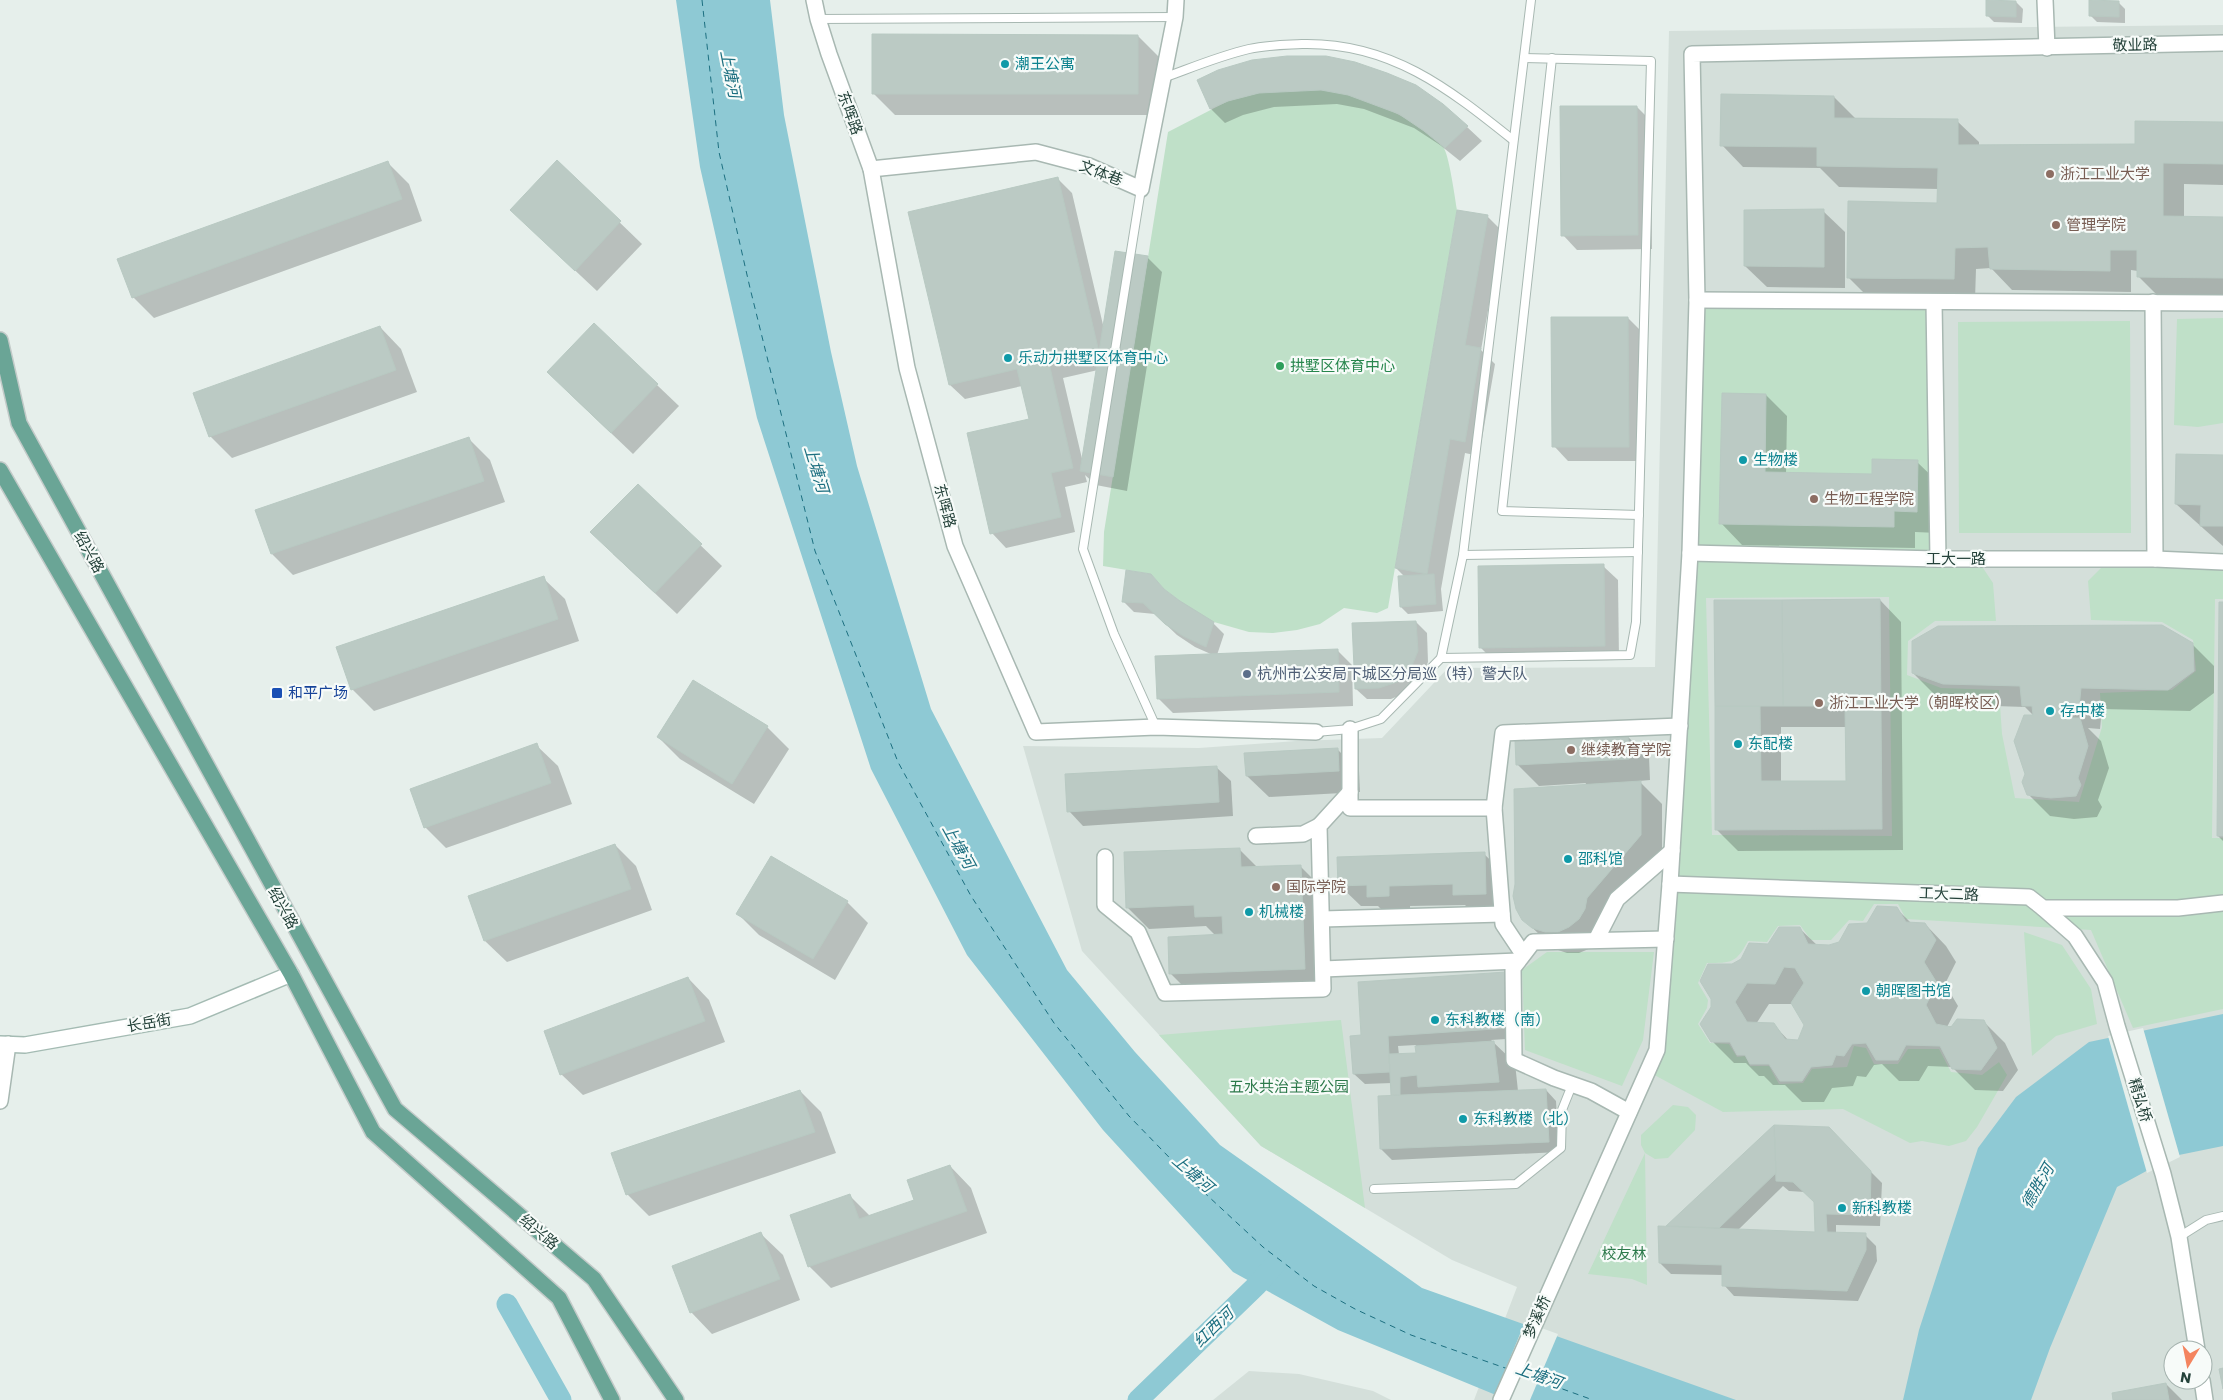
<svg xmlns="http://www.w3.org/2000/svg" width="2223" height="1400" font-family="Poppins,'Noto Sans SC',sans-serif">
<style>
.built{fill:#d4dfda;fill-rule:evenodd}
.green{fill:#bfe0c8;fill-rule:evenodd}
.water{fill:#8ec9d4}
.pier{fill:#e6efeb}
.shadow{fill:#0003;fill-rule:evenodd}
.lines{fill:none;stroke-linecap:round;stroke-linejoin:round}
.canal{stroke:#8ec9d4;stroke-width:21}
.ferry{stroke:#1c6f80;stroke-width:1;stroke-dasharray:6 5;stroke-linecap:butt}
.building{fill:#bbcac4;stroke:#b8c9c2;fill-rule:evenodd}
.lane-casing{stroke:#a8b8b2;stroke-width:10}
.street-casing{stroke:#a8b8b2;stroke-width:18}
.secondary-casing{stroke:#a4bbb3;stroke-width:18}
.primary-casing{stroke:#c2cac8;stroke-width:18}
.lane{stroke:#fff;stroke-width:8}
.street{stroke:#fff;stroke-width:15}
.secondary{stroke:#fff;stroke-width:15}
.primary{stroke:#6aa596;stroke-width:15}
.culture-dot{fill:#0f9aa8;stroke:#f7fbf9;stroke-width:2}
.education-dot{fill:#8d6e63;stroke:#f7fbf9;stroke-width:2}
.leisure-dot{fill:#2e9e5b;stroke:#f7fbf9;stroke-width:2}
.service-dot{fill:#5c6f8a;stroke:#f7fbf9;stroke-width:2}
.transit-dot{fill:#1a4fb4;stroke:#f7fbf9;stroke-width:2}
.labels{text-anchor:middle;stroke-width:4.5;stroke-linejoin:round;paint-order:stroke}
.street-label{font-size:15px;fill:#24423a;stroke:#f7fbf9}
.culture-label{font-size:15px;fill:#0d838f;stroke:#f7fbf9;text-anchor:start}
.education-label{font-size:15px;fill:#785e54;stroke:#f7fbf9;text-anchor:start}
.leisure-label{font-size:15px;fill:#27864d;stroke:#f7fbf9;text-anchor:start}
.service-label{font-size:15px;fill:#4e5e75;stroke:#f7fbf9;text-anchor:start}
.transit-label{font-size:15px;fill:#164399;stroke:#f7fbf9;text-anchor:start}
.park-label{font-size:15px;fill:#2d7a4b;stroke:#f7fbf9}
.water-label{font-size:16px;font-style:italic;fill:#1c6f80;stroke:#f7fbf9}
</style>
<rect width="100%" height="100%" fill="#e6efeb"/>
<g class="built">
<path d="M2223,25V1400H1474L1517,1287L1452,1260L1261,1146L1082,951L1023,746L1199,748L1296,741L1382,738L1448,668L1655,667L1669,31ZM2173,1350H2203V1380H2173Z"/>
<path d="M1249,1371L1299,1374L1373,1391L1391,1400H1213Z"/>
</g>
<g class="green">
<path d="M1290,90C1300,90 1310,89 1320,90C1356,92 1420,119 1443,147C1449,153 1455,199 1457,210L1388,608L1377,613L1344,608L1320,624L1297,630L1273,633L1249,632L1214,622L1195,612L1164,589L1151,574L1103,566L1104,532L1168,132L1228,101L1259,93Z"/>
<path d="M1697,300L1934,302L1938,559H1977L1993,583L1996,621H1935L1908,641L1907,675L1941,688L1999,690L2002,734L2015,798L2079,802L2102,727L2100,693L2172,690L2196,671L2193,640L2162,622L2091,620L2088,581L2110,559L2223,570V599H2215L2212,838H2223V1009L2133,1028L2091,930L1906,919L1898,904H1874L1863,921L1849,920L1831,940H1811L1800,925L1778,926L1767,942L1748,941C1736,963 1732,963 1707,963L1698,983L1708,1000L1707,1008L1698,1024L1710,1043L1729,1044L1737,1057L1745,1056L1750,1066H1769L1779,1084L1803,1083L1812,1069L1847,1067L1854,1046L1866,1048L1874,1064H1898L1908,1049H1939L1951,1072L1982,1075L1999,1062L2007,1075L1977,1127L1966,1141L1949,1146L1922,1141L1910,1143L1843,1109L1723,1112L1647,1071L1657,1050ZM1889,597L1892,836L1712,835L1706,598Z"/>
<path d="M2223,318V423L2198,427L2174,425L2177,319Z"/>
<path d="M2130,321L2131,533H1959L1958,322Z"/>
<path d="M2024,932L2062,945L2091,989L2097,1024L2056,1036L2032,1056Z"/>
<path d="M1547,952H1654L1643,1040L1622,1086L1525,1050L1522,970Z"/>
<path d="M1341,1020L1365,1208L1261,1146L1159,1035Z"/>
<path d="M1673,1105L1688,1107L1696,1115L1695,1130L1668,1158L1655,1159L1645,1153L1647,1285L1632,1279L1588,1274L1645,1153L1641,1145V1135Z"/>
</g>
<g class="water">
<path d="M676,0H770L784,115L831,352L857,466L931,709L1067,970L1135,1052L1220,1145L1422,1288L1736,1400H1508L1338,1330L1233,1272L1103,1130L967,955L871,769L757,418L700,167Z"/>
<path d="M2223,1014V1146L2174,1156L2117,1187L2050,1348L2031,1400H1903L1919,1330L1978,1148L2016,1097L2089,1042Z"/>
</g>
<g class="pier">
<path d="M2143,1028L2180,1157L2147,1173L2108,1036Z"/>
<path d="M1525,1322L1558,1334L1530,1400H1501L1494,1397Z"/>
</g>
<g class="shadow">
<path d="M2016,2L2023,9L2022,23L1994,22L1987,15Z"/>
<path d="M2118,2L2125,9V23L2097,22L2090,15Z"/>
<path d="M1138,36L1159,57V115H895L874,94Z"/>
<path d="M1325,57L1467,127L1482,141L1460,161L1440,145L1414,128L1364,109L1337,104L1274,107L1243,115L1225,123L1211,109L1198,81Z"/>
<path d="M1834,97L1855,118L1957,121L1979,142V146L2137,145L2223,123V185L2184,184V217L2223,218V299L2160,298L2138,276V271L2131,270V292L2012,290L1991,268L1976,269L1975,300L1870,299L1848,277L1938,204L1939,189L1839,187L1820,168L1743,167L1722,145Z"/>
<path d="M1637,107L1651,121L1652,249L1577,250L1563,235Z"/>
<path d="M387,162L409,184L422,221L154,318L133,297Z"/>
<path d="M557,162L642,244L597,291L533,231Z"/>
<path d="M1058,179L1072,193L1104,329L1147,257L1162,272L1127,491L1096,485L1085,475L1087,482L1065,487L1075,532L1006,548L992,533L1030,420L1022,386L965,399L950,385L910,213ZM1098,370L1083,463L1063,378Z"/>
<path d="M1823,211L1845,232V288L1767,287L1745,266Z"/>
<path d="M1487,216L1502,231L1481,350L1495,364L1479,456L1465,453L1441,589L1443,611L1408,614L1401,607L1405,577L1396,568Z"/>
<path d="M1628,318L1642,332L1643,461H1568L1554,446Z"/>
<path d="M594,325L679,406L633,454L570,394Z"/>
<path d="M380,327L401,349L417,392L232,458L210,436Z"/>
<path d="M1766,395L1787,416L1786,474L1873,475L1917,462L1939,483L1938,533L1915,532V548L1742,545L1721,523Z"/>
<path d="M468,438L490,460L505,502L293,575L272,554Z"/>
<path d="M2223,457V546L2176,504Z"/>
<path d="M638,485L722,566L677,614L613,554Z"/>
<path d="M1603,566L1618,580L1619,660L1495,662L1480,647Z"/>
<path d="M543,578L565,599L579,641L374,711L352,689Z"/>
<path d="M1166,592L1213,623L1224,634L1217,655L1337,650L1352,665L1353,706L1173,713L1158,698L1213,655L1195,647L1177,635L1155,614L1134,612L1123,601Z"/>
<path d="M1880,600L1901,622L1903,850L1738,851L1717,830L1715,601ZM1781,727H1847V782H1781Z"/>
<path d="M2223,604V841L2218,836Z"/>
<path d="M1416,622L1427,633L1428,662L1421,679L1408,692L1391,699H1367L1356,689Z"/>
<path d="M2192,644L2214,666V693L2190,711L2102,709L2100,729L2088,728L2101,741L2109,768L2098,800L2102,807L2097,817L2074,819L2050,816L2028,794L2026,774L2035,717L2025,707L1965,705L1935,695L1913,673Z"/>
<path d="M693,681L767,727L789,749L754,804L680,759L658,737Z"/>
<path d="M1627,736L1649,757L1650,780L1639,781L1662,804V856L1608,920L1600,940L1591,948L1579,953H1567L1555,949L1523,919L1586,783L1539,786L1517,764Z"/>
<path d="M536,745L558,766L572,804L446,848L425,827Z"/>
<path d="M1338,750L1359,771L1360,792L1269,797L1247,776Z"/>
<path d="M1216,767L1231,781L1233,816L1083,826L1069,811Z"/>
<path d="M615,845L636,866L652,910L507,962L485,941L469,897Z"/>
<path d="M1239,849L1258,868L1300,866L1322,888L1326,990L1192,995L1170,973L1216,936L1206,926L1149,929L1127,907Z"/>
<path d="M1484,854L1506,875L1507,915L1476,916L1465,905L1410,906V917L1390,918L1378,906H1361L1339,885Z"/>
<path d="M847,902L868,923L835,980L759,935L738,914Z"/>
<path d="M1896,908L1912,924H1925L1946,946L1956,962L1945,984L1958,1006L1947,1027L1983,1021L2005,1043L2018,1070L2003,1091L1975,1090L1952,1067L1928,1066L1919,1081H1899L1882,1064L1874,1065L1866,1077L1857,1076L1853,1086L1832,1088L1824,1102H1802L1785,1085H1773L1764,1076H1759L1746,1063H1734L1712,1041V1007L1732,965L1799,928L1818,946L1829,947L1839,943ZM1769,1004H1793L1805,1025L1799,1041H1789L1773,1024H1756Z"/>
<path d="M1506,974L1521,1038L1491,1040L1515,1063L1518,1091L1546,1090L1556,1101L1559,1152L1392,1160L1381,1149L1394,1096L1392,1083L1365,1084L1354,1074L1363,1036ZM1416,1045L1417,1054L1399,1055L1398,1046Z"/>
<path d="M688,978L709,1000L725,1042L583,1095L561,1074Z"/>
<path d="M800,1091L821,1112L836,1153L649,1216L627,1194Z"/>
<path d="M1775,1126L1828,1129L1882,1183L1880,1226L1836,1225V1234L1865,1235L1876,1246L1877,1261L1858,1301L1734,1296L1724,1285L1723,1275L1671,1274L1660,1263L1666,1228ZM1783,1186L1789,1191L1805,1192L1815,1202L1816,1233L1738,1230Z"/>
<path d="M950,1166L971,1188L987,1233L831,1288L809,1266L850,1196L870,1216L915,1201Z"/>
<path d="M761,1234L783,1255L800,1300L712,1334L691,1312Z"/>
<path d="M2166,1384L2182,1400H2115Z"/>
</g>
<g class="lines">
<g class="canal">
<path d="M507,1304L561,1400"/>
<path d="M1138,1400L1257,1285L1276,1263"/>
</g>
<g class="ferry">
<path d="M702,0L719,152L750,288L815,551L898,762L971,896L1054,1023L1129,1116L1195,1184L1263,1247L1314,1286L1355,1309L1411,1335L1508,1369"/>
<path d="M1521,1374L1593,1400"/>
</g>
</g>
<g class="building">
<path d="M1986,0L2016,1V17L1986,16Z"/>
<path d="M2089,0L2119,1V17L2089,16Z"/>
<path d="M872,34L1138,35V94H872Z"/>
<path d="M1287,56H1326L1355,62L1387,73L1416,85L1443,104L1468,126L1445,148L1424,131L1399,114L1348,95L1321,90L1259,93L1228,101L1210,109L1197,80L1218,70L1252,60Z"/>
<path d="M1721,94L1834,96V118L1958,119V145L2135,144V121L2223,122V164L2163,163V216L2223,217V278L2137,277V250H2110V271L1990,269L1988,247L1955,248L1954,279L1847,278L1848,201L1937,203L1938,168L1817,166V147L1720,146Z"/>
<path d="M1560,106H1637L1638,235L1561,236Z"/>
<path d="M557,160L621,221L575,271L510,210Z"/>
<path d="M388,161L402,199L132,298L117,259Z"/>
<path d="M1058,177L1099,352L1049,363L1073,468L1051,473L1061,517L990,534L967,433L1029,419L1017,369L949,385L908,212Z"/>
<path d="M1824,209V267L1744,266V210Z"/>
<path d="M1457,210L1488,215L1465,345L1481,348L1465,442L1450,439L1427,574L1395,568Z"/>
<path d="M1115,251L1148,256L1113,477L1080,471Z"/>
<path d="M1551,317H1628L1629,447H1552Z"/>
<path d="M594,323L658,384L611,433L547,372Z"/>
<path d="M380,326L396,370L209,437L193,393Z"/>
<path d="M1722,393L1766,394L1765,472L1872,474V459L1918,460L1917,512L1894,511V527L1719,524Z"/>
<path d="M469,437L484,481L271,554L255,510Z"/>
<path d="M2176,454L2223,455V526H2200L2201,505L2175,504Z"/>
<path d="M638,484L702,544L655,593L590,532Z"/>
<path d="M1604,564L1605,646L1479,648L1478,566Z"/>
<path d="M1126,570L1151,574L1164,589L1180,601L1214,622L1206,647L1183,636L1165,624L1143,603L1122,602Z"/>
<path d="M1434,574L1436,604L1400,607L1398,576Z"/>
<path d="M544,576L558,619L351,690L336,647Z"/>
<path d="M1880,599L1882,829L1715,830V706H1760L1761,781H1846L1845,706H1783L1782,600Z"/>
<path d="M1714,600H1782L1783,706H1715Z"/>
<path d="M2219,602H2223V836H2217Z"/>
<path d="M1416,621L1418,651L1411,668L1397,682L1379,688L1355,689L1352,623Z"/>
<path d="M2162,625L2193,643L2194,671L2168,690L2081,688L2079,708L2068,707L2067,718H2080L2088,746L2078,778L2081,785L2076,796L2051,798L2027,795L2022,782L2025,774L2014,741L2024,715H2033L2032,706H2022L2020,686L1943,684L1912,673V641L1938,626Z"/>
<path d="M1338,649L1339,692L1157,699L1155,656Z"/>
<path d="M693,680L768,726L732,784L657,737Z"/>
<path d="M1628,735L1629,759L1516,765L1515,740Z"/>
<path d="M537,743L551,783L424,828L410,789Z"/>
<path d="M1338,748L1339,771L1246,776L1244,753Z"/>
<path d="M1217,766L1219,802L1067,812L1065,774Z"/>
<path d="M1641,781V835L1587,898L1585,909L1579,919L1569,927L1558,932H1545L1532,928L1522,920L1516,909L1513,896L1515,884L1514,789Z"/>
<path d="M615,844L631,889L484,941L468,896Z"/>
<path d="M1240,848L1241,867L1301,865L1305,969L1169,974L1168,937L1223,934L1222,916L1195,917L1194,905L1126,908L1124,852Z"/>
<path d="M1485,852L1486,894L1453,895V884L1389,886V896L1367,897V885L1338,886L1337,857Z"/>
<path d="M771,856L848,901L813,959L736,914Z"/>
<path d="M1877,906L1897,907L1906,922L1925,923L1936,940L1924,962L1937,983L1926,1005L1936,1024L1951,1027L1957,1019L1984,1020L1997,1048L1981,1070L1952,1069L1940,1046L1906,1045L1898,1060H1876L1866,1043L1852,1044L1844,1056L1836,1055L1832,1065L1811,1067L1802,1081H1780L1769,1064H1750L1745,1055H1737L1730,1042H1711L1700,1024L1711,1007V999L1700,981L1708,964H1732L1741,959L1749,943L1768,944L1779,927H1800L1808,944L1829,945L1839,942L1849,924L1867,923ZM1784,967L1795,968L1804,983L1791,1003L1804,1025L1798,1040L1785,1039L1774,1023L1747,1022L1735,1002L1747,983L1775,984Z"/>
<path d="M1506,972L1510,1028L1388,1036L1390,1072L1353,1074L1350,1036L1361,1035L1358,982Z"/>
<path d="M688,977L705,1021L560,1075L544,1031Z"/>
<path d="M1494,1041L1499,1082L1418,1087L1417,1075L1400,1077V1095H1391L1389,1054L1416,1053L1415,1046Z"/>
<path d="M1546,1089L1549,1142L1380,1149L1378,1096Z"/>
<path d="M800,1090L815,1132L626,1195L611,1153Z"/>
<path d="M1774,1125L1829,1127L1871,1171L1870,1215L1826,1214L1827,1232L1866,1233V1250L1847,1291L1722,1286V1265L1659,1263L1658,1226L1815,1232L1814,1202L1793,1182L1776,1181Z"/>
<path d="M1774,1125L1776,1173L1719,1228L1666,1226Z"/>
<path d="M950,1165L967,1211L808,1267L790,1215L850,1194L859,1219L914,1200L907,1180Z"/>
<path d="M761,1232L780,1279L690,1313L672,1266Z"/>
<path d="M2223,1368V1389L2219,1369Z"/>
<path d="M2166,1383L2169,1400H2113L2112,1393Z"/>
</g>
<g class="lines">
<g class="lane-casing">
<g id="lane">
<path d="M818,19L1175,17"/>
<path d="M1552,58L1502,511L1639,515"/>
<path d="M1163,78C1191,68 1219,56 1249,49C1266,45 1284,45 1302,44C1390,42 1448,88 1513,140"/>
<path d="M1141,189L1083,549L1114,634L1156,727"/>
<path d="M1463,555L1638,552"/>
<path d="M1441,658L1630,655L1636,622L1651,61L1524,58"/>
<path d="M1316,732L1350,729L1381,719L1441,658L1463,555L1531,0"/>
<path d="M1374,1189L1516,1184L1561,1148L1562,1110L1572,1085"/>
<path d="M2179,1237L2206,1220L2223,1216"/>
</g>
</g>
<g class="street-casing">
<g id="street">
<path d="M814,0L818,19L829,54L871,169L907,368L955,546L1036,732L1156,727L1316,732"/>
<path d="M2045,0L2047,48"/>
<path d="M871,169L1036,152L1089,166L1141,189L1175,17L1176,0"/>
<path d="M1697,300L2223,303"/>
<path d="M1934,302L1938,559"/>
<path d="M2153,302L2155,559"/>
<path d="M1690,553L1938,559H2155L2223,562"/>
<path d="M1350,729V808H1494L1503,924L1523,954"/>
<path d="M1494,808L1503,733L1680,726"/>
<path d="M1256,836L1303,834L1319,826"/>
<path d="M1105,857V905L1138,932L1165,993L1323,989L1319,826L1350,792"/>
<path d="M1670,884L2029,897L2043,908H2178L2223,903"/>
<path d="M2043,908L2075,936L2105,982L2117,1026L2163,1174L2179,1237L2197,1350"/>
<path d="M1322,919L1502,914"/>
<path d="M1596,940L1617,899L1672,851"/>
<path d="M1323,969L1518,961"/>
<path d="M0,1101L8,1044"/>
<path d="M1629,1112L1591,1091L1554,1078L1514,1060L1513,968L1533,942L1666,939"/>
<path d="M2202,1380L2205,1400"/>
<path d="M1501,1400L1657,1050L1670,884L1690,553L1697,300L1692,54L2223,43"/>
</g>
</g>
<g class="secondary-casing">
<path id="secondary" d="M0,1044L25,1045L190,1016L291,974"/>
</g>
<g class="primary-casing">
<g id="primary">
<path d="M0,340L19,423L395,1109L594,1279L676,1400"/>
<path d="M0,470L291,974L373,1132L559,1298L612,1400"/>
</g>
</g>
<use href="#lane" class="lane"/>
<use href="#street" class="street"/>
<use href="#secondary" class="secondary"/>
<use href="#primary" class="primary"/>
</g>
<g class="culture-dot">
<circle cx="1005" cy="64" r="5"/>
<circle cx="1008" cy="358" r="5"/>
<circle cx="1743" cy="460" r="5"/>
<circle cx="2050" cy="711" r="5"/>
<circle cx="1738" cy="744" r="5"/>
<circle cx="1568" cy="859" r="5"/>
<circle cx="1249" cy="912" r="5"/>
<circle cx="1866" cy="991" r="5"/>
<circle cx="1435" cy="1020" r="5"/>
<circle cx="1463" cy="1119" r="5"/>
<circle cx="1842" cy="1208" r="5"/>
</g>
<g class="education-dot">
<circle cx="2050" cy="174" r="5"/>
<circle cx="2056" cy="225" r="5"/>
<circle cx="1814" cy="499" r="5"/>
<circle cx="1819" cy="703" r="5"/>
<circle cx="1571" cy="750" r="5"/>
<circle cx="1276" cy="887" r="5"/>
</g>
<circle class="leisure-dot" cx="1280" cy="366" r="5"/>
<circle class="service-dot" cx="1247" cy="674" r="5"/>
<rect class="transit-dot" x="271" y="687" width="12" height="12" rx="2.5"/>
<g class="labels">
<g class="street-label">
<text transform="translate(2135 45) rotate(-1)" y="5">敬业路</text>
<text transform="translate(850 113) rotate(70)" y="5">东晖路</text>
<text transform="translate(1101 173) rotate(21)" y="5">文体巷</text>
<text transform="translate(945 506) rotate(75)" y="5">东晖路</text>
<text transform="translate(89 552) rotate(61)" y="5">绍兴路</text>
<text x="1956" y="564">工大一路</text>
<text transform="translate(1949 894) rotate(2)" y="5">工大二路</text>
<text transform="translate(283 908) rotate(61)" y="5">绍兴路</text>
<text transform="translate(149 1023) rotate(-10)" y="5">长岳街</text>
<text transform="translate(2140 1100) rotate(73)" y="5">精弘桥</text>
<text transform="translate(539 1232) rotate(40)" y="5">绍兴路</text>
<text transform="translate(1537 1317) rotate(-66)" y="5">梦溪桥</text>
</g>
<g class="culture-label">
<text x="1015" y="69">潮王公寓</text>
<text x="1018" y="363">乐动力拱墅区体育中心</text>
<text x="1753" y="465">生物楼</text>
<text x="2060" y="716">存中楼</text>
<text x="1748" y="749">东配楼</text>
<text x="1578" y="864">邵科馆</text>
<text x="1259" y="917">机械楼</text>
<text x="1876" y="996">朝晖图书馆</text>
<text x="1445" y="1025">东科教楼（南）</text>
<text x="1473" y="1124">东科教楼（北）</text>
<text x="1852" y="1213">新科教楼</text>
</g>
<g class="education-label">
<text x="2060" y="179">浙江工业大学</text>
<text x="2066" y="230">管理学院</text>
<text x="1824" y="504">生物工程学院</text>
<text x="1829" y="708">浙江工业大学（朝晖校区）</text>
<text x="1581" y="755">继续教育学院</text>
<text x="1286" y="892">国际学院</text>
</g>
<g class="leisure-label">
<text x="1290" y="371">拱墅区体育中心</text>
</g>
<g class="service-label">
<text x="1257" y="679">杭州市公安局下城区分局巡（特）警大队</text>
</g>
<g class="transit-label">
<text x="288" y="698">和平广场</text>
</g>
<g class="park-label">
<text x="1289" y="1092">五水共治主题公园</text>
<text x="1624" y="1259">校友林</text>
</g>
<g class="water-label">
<text transform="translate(731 74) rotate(79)" y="6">上塘河</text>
<text transform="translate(817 469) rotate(73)" y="6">上塘河</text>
<text transform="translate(959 846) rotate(61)" y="6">上塘河</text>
<text transform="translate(1193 1173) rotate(41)" y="6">上塘河</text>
<text transform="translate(2037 1186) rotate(-60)" y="6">德胜河</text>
<text transform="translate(1213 1327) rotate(-44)" y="6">红西河</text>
<text transform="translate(1539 1375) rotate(20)" y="6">上塘河</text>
</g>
</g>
<g transform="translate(2188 1365) rotate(190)"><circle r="24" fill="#f7fbf9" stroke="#a3b1ad"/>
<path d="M0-4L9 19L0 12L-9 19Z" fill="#f4845f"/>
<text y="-8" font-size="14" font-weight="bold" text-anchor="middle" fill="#24423a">N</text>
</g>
</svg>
